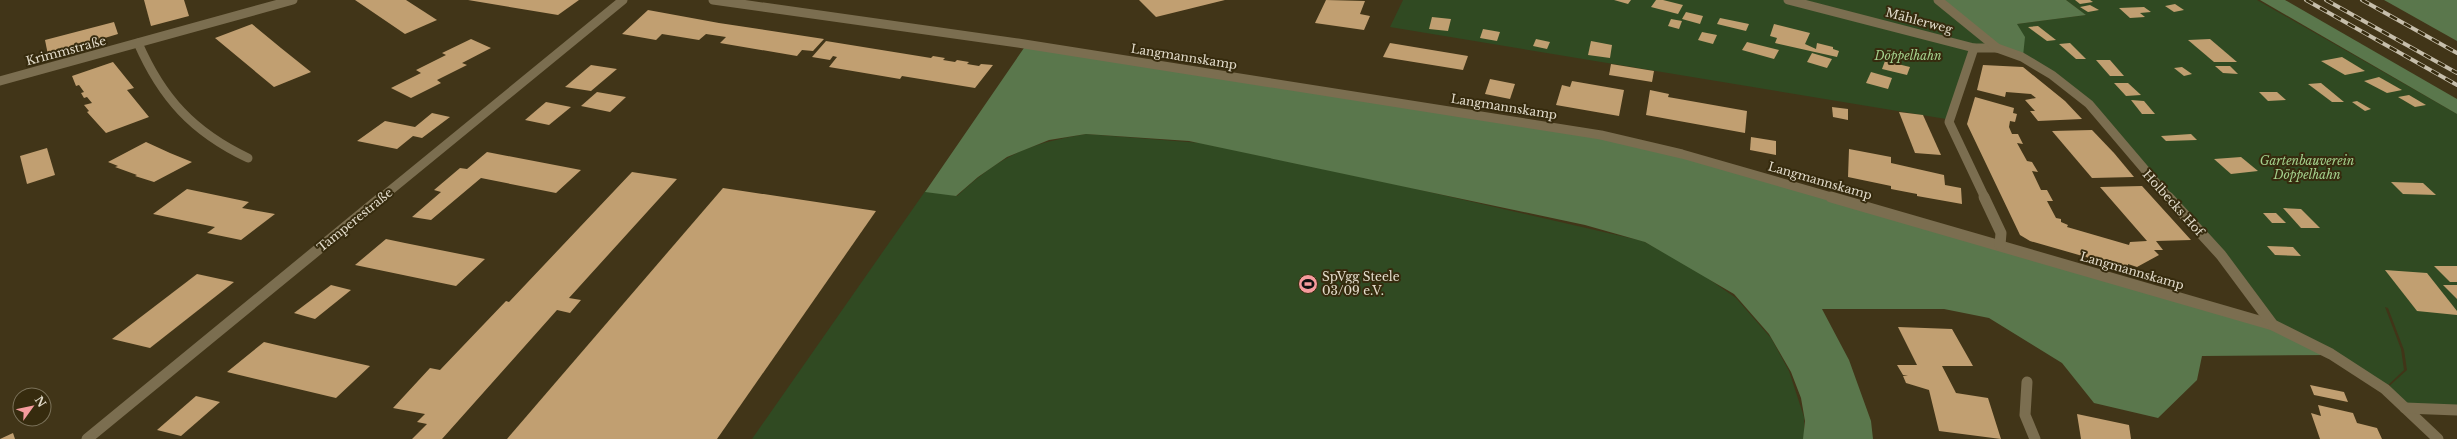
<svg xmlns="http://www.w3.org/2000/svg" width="2457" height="439" font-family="'Libre Baskerville',serif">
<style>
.green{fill:#304a22}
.forest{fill:#5a774c}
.building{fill:#c19f71}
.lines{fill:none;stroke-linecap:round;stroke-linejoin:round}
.minor-far1{stroke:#7b6e50;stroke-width:9}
.minor{stroke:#7b6e50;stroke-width:11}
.rail-casing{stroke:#c6beab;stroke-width:4}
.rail{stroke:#362b0e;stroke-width:2.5;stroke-dasharray:8;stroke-linecap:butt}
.labels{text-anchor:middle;stroke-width:4;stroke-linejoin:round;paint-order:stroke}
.street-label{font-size:12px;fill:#e3dccb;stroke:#362b0e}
.park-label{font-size:12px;font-style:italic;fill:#a3d08c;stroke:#362b0e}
.poi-label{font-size:12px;fill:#e3dccb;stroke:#362b0e;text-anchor:start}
</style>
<rect width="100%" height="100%" fill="#413518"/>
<g class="green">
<path d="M1403,0H1937L1996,48H1974L1946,119L1390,27Z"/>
<path d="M2066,0H2257L2457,114V410L2406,408L2386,389L2407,370L2404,350L2388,308L2385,307L2401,349L2404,370L2385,388L2273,325L2089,105L2023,56L2017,24L2086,15Z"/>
<path d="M1086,134L1201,143L1399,185L1643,241L1696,270L1736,298L1771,338L1789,371L1804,417V439H752L926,190L957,196C1001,155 1027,144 1086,134Z"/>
</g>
<g class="forest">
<path d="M1939,0H2066L2086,15L2017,24L2025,37L2023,56L1998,48Z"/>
<path d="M2260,0H2285L2457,99V114Z"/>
<path d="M2384,0H2457V41L2393,5Z"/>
<path d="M1026,45L1604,135L2273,326L2331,355L2202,356L2197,380L2158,418L2094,403L2062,363L1989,318L1944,309H1822L1849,360L1871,421L1873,439H1803L1805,421L1801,398L1791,372L1769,334L1734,294L1645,242L1585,225L1189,141L1086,134L1049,140L1007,157L978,177L956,196L925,192Z"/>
</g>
<g class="building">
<path d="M144,0H184L189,16L151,26Z"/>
<path d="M355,0H406L437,20L405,34Z"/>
<path d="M468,0H579L558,15Z"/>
<path d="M1139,0H1225L1156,17Z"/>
<path d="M1326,0L1365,1L1360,14L1370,16L1364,30L1315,23Z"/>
<path d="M1614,0H1631L1628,4Z"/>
<path d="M1656,0H1663L1683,5L1678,14L1651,7Z"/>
<path d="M2075,0H2090L2093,2L2080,4Z"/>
<path d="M2175,4L2184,10L2174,12L2165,6Z"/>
<path d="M2090,5L2099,10L2088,12L2080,7Z"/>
<path d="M2144,7L2151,12L2140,13L2145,17L2130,18L2119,8Z"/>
<path d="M648,10L719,23L824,39L813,51L802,50L797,56L720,43L726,37L706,34L699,40L662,34L656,40L622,34Z"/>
<path d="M1686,12L1703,16L1700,24L1682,19Z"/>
<path d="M1432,17L1451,19L1448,31L1429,29Z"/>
<path d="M1720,18L1749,24L1746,31L1717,24Z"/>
<path d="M1671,19L1682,21L1679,29L1668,26Z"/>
<path d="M114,22L118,34L48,55L45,40Z"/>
<path d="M252,24L281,48L311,72L274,87L215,38Z"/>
<path d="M1774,24L1810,33L1805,44L1816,49L1817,43L1833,47V49L1839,51L1837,57L1775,43L1777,38L1770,36Z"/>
<path d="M2038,26L2056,40L2047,41L2028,27Z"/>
<path d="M1483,29L1500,32L1497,41L1480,38Z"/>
<path d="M1702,32L1717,35L1713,44L1698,40Z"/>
<path d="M471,39L491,48L462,63L467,65L437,80L441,83L411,98L391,88L421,73L416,70L446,55L442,53Z"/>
<path d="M1536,39L1550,42L1547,49L1533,46Z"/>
<path d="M2210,39L2237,62H2214L2188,40Z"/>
<path d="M826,41L931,58L933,56L945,58L943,60L955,62L957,60L969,62L967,64L979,66L981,64L993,65L975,88L902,76L900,79L829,67L837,57L833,56L830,60L812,57Z"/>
<path d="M1591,41L1612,45L1610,58L1588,55Z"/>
<path d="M1747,42L1779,50L1774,59L1742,50Z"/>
<path d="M1390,43L1468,56L1463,70L1383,57Z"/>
<path d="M2070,43L2086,59H2076L2059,44Z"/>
<path d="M1812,53L1832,59L1827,68L1807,62Z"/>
<path d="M2342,57L2365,71L2345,75L2321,61Z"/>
<path d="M2096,60H2110L2124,76H2110Z"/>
<path d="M1885,61L1910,67L1907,75L1882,69Z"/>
<path d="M113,62L134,88L127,90L149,117L106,133L87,112L89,111L84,105L92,103L87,97L84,98L81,93L84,92L79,85L76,86L72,76Z"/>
<path d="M1611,64L1654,71L1652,82L1609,75Z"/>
<path d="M591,65L617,69L591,91L565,87Z"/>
<path d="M1983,65L2023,67L2065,101L2082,119L2038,121L2030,111H2035L2025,100L2036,98L2031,94L2006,92L2005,97L1977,90Z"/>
<path d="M2215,66H2230L2238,74L2223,73Z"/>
<path d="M2182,67L2192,74L2184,76L2174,68Z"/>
<path d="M1871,72L1892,78L1888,89L1866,83Z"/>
<path d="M2379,77L2402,90L2387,93L2364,81Z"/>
<path d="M1490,79L1515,84L1510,99L1485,94Z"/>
<path d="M1572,81L1624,90L1619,116L1556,105L1562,85L1570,87Z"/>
<path d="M2114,83H2128L2141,95L2126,96Z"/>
<path d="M2321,83L2344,102H2332L2308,84Z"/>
<path d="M1650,90L1669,94L1668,97L1747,111L1745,133L1646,115Z"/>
<path d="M597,92L626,97L610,112L581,106Z"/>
<path d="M2259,92H2277L2286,100L2268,101Z"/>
<path d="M2409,95L2426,105L2415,107L2398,97Z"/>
<path d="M1975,97L2014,108L2013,113L2017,114L2015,122L2010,121L2009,127L2012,134H2018L2023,144L2017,143L2027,161L2032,162L2038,172L2032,171L2041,190H2047L2053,201H2047L2056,218L2061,219V222L2068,225L2067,227L2129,245L2130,242L2147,241L2100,187L2142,186L2191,240L2156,241L2163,250H2154L2159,255L2137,267L2128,264V269L2030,241L2020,235L1967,124Z"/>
<path d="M2131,100L2144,101L2155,114H2142Z"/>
<path d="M2357,101L2371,109L2365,111L2352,102Z"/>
<path d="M546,102L571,107L549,125L525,120Z"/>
<path d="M1832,107L1848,109V120L1833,117Z"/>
<path d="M1899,112L1923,115L1941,155L1915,153Z"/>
<path d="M432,113L450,117L422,138L413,136L397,149L357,141L385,121L415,127Z"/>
<path d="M2092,130L2114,153L2134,177L2092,178L2052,131Z"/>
<path d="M2191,134L2197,140L2166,141L2161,136Z"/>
<path d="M1751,137L1776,141V155L1750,150Z"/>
<path d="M146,142L170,153L192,162L154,182L135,176L137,175L115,167L118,166L108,162Z"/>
<path d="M47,148L55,175L27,184L20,156Z"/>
<path d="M1849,149L1891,157V163L1944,175L1945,185L1961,188L1962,204L1917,196V194L1891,189V186L1848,177Z"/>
<path d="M487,152L581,170L556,193L481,178L431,220L412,217L441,192L434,190L460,168L467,169Z"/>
<path d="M2241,157L2258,171L2231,174L2214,159Z"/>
<path d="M632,172L677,179L569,298L581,300L570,313L557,310L442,439H412L427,424L417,422L425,414L393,408L430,368L440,370L506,301L509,302Z"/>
<path d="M2391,182L2423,183L2436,195L2403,194Z"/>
<path d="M723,188L876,211L717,439H507Z"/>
<path d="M187,189L249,202L242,208L275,214L241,240L207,233L215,227L153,214Z"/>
<path d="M2283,208L2301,209L2320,228H2301Z"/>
<path d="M2263,213H2276L2286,223H2272Z"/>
<path d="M386,239L405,243L485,259L456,286L355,265Z"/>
<path d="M2267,246L2293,247L2301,256L2275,255Z"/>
<path d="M2434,266H2457V282H2450Z"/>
<path d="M2385,270L2427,273L2457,311V315L2417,311Z"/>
<path d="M197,274L234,282L150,348L112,339Z"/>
<path d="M331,285L351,290L315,319L294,313Z"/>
<path d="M2443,285H2457V299Z"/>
<path d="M1898,327L1952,329L1973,366H1942L1956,393L1988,398L2001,439L1939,431L1929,390L1906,383L1903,376H1908L1903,375L1897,365H1917Z"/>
<path d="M264,342L285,347L370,366L336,398L227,372Z"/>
<path d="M2310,385L2344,392L2348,402L2314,395Z"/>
<path d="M196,396L220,402L181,436L157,430Z"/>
<path d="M2318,405L2353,413L2357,423L2377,428L2382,439H2320L2311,413L2321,416Z"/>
<path d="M2077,414L2129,425L2131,439H2081Z"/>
<path d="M13,433L15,439H0Z"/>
</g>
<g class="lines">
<g class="minor-far1">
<path d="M713,0L1018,43L1601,135L1682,154L1835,198"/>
<path d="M1788,0L1974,48H1997"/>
<path d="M1938,0L1997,48L2022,57L2052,75L2089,104L2169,198"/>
<path d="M138,43C162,98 193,132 248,158"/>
<path d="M1974,48L1949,122L1985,198"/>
<path d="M0,81L293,0"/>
<path d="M381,198L623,0"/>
</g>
<g class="minor">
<path d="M1831,197L2273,325"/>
<path d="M1984,197L2001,233L2000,245"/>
<path d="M2168,197L2221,255L2273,325L2331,354L2385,389L2438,439"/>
<path d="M2027,382L2025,415L2035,439"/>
<path d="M2405,408L2457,410"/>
<path d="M87,439L382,197"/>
</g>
<g class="rail-casing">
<g id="rail">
<path d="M2306,0L2457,85"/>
<path d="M2326,0L2457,73"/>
<path d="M2362,0L2457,53"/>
</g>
</g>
<use href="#rail" class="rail"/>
</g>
<defs>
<g id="stadium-disc" transform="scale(1)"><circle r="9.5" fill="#f59b9d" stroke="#362b0e"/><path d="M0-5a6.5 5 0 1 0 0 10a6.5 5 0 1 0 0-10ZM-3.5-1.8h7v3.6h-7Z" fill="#111"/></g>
</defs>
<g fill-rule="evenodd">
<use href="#stadium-disc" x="1308" y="284"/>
</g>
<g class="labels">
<g class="street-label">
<text transform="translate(1919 21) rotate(15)" y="4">Mählerweg</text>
<text transform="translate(66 51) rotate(-15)" y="4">Krimmstraße</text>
<text transform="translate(1184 57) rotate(9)" y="4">Langmannskamp</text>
<text transform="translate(1504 107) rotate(9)" y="4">Langmannskamp</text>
<text transform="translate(1820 181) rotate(16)" y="4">Langmannskamp</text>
<text transform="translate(2173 203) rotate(48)" y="4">Holbecks Hof</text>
<text transform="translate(355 220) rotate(-39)" y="4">Tamperestraße</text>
<text transform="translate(2132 271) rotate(16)" y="4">Langmannskamp</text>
</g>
<g class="park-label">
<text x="1908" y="60">Döppelhahn</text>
<text x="2307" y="165">Gartenbauverein<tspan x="2307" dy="14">Döppelhahn</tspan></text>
</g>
<g class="poi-label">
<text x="1322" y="281">SpVgg Steele<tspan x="1322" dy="14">03/09 e.V.</tspan></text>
</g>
</g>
<g transform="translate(32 407) rotate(57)"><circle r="19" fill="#362b0e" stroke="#7b725a"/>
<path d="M0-3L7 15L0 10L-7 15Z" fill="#f59b9d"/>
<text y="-6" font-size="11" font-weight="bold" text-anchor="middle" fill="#e3dccb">N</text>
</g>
</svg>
